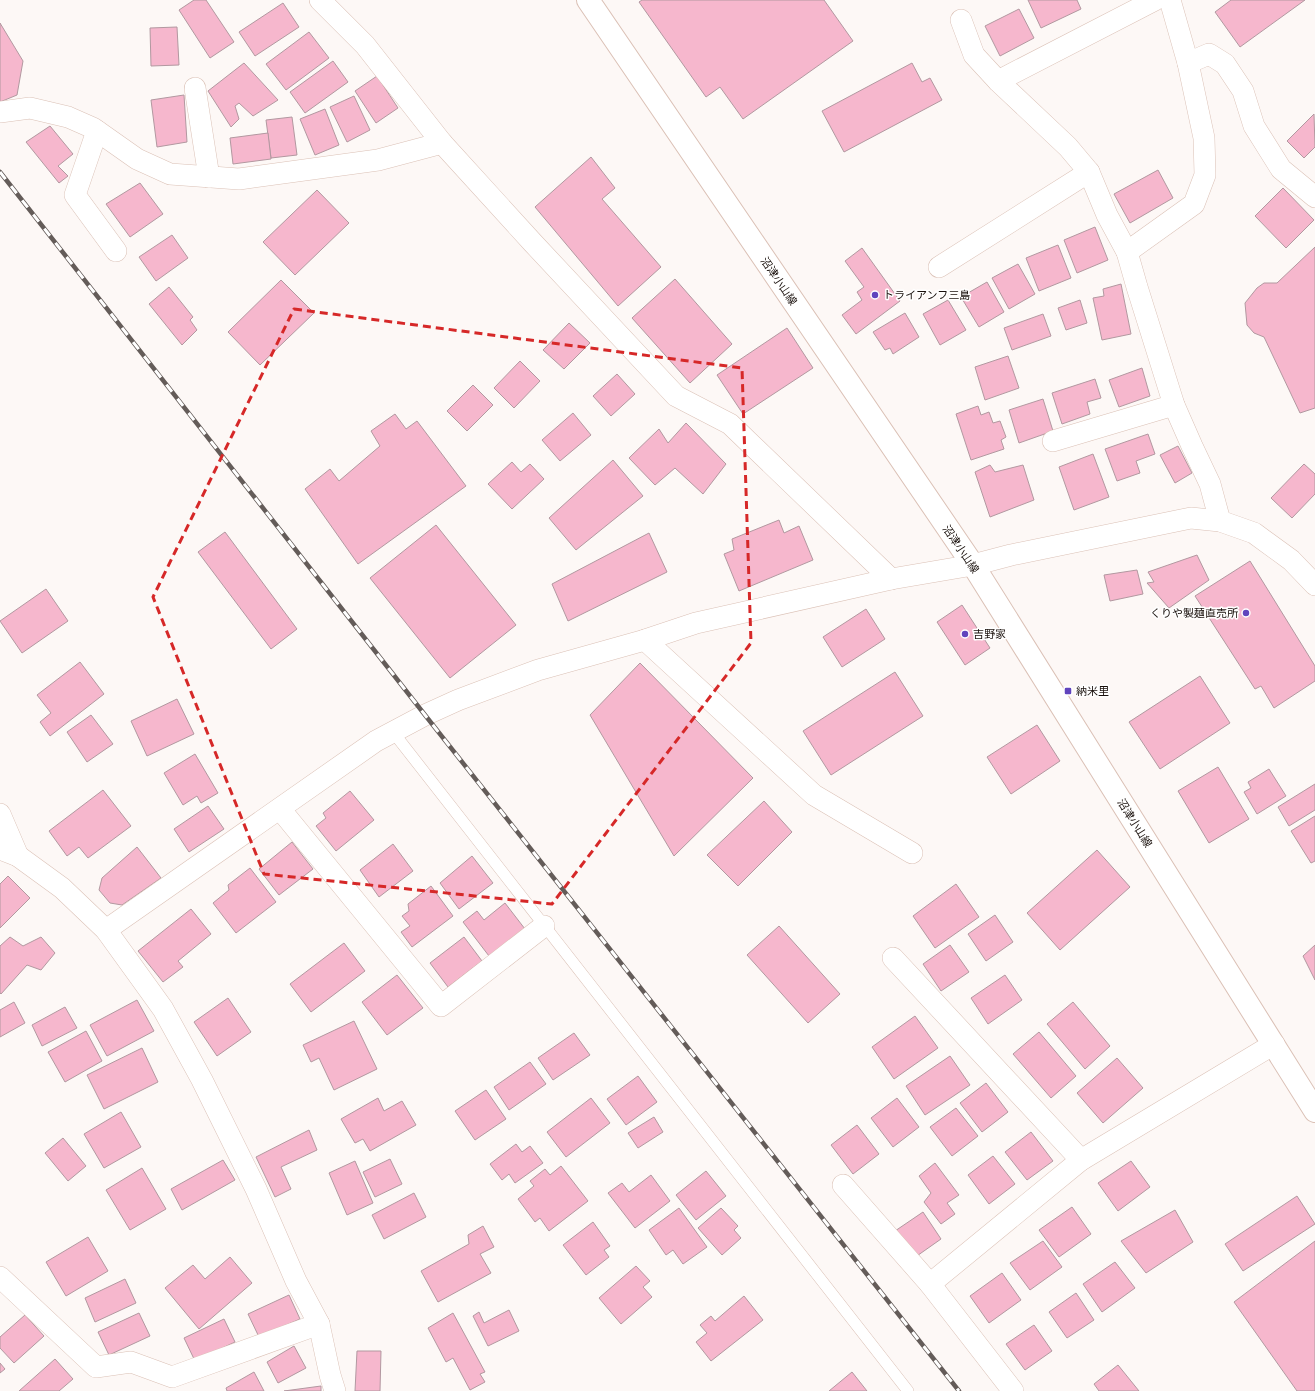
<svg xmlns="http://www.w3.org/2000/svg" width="1315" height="1391" font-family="'PT Serif','Noto Sans JP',serif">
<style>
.building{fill:#f6b7cd;stroke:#b298a0}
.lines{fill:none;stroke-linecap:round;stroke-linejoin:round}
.service-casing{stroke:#dbc1b6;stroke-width:12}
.minor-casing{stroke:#dbc1b6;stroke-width:22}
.secondary-casing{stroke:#dbc1b6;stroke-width:24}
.service{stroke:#fff;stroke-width:11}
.minor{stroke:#fff;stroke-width:21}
.secondary{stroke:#fff;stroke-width:22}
.rail-casing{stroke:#645c59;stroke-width:4.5}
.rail{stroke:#fff;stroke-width:3;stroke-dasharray:9;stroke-linecap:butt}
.marked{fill:none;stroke:#d62828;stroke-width:3;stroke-dasharray:8 5;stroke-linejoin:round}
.poi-dot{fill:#6044bd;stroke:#fff;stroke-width:1.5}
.labels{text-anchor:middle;stroke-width:3;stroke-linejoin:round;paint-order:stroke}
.street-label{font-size:11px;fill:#19100c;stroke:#fff}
.poi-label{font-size:11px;fill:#19100c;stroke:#fff;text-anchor:start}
</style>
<rect width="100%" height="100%" fill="#fdf8f6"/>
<g class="building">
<path d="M194,0H206L234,42L210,58L179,10Z"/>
<path d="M642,0H824L853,41L743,119L720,87L706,97L639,2Z"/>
<path d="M1028,0H1077L1081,9L1041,28Z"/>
<path d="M1231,0H1305L1240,47L1215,12Z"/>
<path d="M283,3L299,27L255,56L239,32Z"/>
<path d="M1019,9L1034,38L1000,56L985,26Z"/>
<path d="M0,23L23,61L17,95L0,102Z"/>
<path d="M177,27L179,65L151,66L150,28Z"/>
<path d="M309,32L329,58L286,90L266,64Z"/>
<path d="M333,61L348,82L305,113L290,92Z"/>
<path d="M244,63L278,100L253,116L239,103L235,106L239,119L231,127L208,91Z"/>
<path d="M912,63L922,82L930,78L942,100L844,152L822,111Z"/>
<path d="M377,76L398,108L376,123L355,91Z"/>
<path d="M184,95L187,142L157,147L151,100Z"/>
<path d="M354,96L370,130L347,142L330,107Z"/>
<path d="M325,109L339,145L315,155L300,119Z"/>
<path d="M1314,114L1315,147L1304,158L1287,141Z"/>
<path d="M292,117L297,155L271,158L266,120Z"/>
<path d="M50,126L73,154L58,166L68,176L59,183L26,142Z"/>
<path d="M268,133L271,159L233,164L230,138Z"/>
<path d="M591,157L615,188L602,199L661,267L618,306L535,207Z"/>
<path d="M1158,170L1173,198L1130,223L1114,194Z"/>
<path d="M140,183L163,214L130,237L106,204Z"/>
<path d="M1283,188L1314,220L1286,248L1255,216Z"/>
<path d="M317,190L349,223L295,275L263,242Z"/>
<path d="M1095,227L1108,260L1077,273L1064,240Z"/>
<path d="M172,235L188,258L156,281L139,257Z"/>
<path d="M1058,245L1071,278L1039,291L1026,258Z"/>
<path d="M1315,247V408L1300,413L1264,337L1254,333L1247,325L1245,303L1257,288L1264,283H1277Z"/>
<path d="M862,248L900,301L856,334L842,315L862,300L857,292L864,287L845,261Z"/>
<path d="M1018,264L1035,294L1009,309L992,278Z"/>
<path d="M675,279L732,344L690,383L632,318Z"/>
<path d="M281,280L314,313L260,365L228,332Z"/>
<path d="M987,282L1004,312L979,327L961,297Z"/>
<path d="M1121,284L1131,334L1102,340L1093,298L1104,296L1103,289Z"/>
<path d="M169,287L193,317L190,320L197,330L182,345L149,304Z"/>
<path d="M948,300L966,330L940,345L923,314Z"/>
<path d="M1080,300L1087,323L1066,330L1058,308Z"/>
<path d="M905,313L919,337L893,354L890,348L885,350L873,332Z"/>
<path d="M1043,314L1051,336L1012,350L1004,328Z"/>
<path d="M569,323L590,343L564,369L543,350Z"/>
<path d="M787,328L813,368L743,414L717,375Z"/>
<path d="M1008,356L1019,388L985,400L975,367Z"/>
<path d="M520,361L540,381L514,408L494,388Z"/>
<path d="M1142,368L1150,396L1119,407L1109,380Z"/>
<path d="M617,374L635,394L611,416L593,396Z"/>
<path d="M1095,379L1101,398L1087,402L1090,414L1062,424L1052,393Z"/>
<path d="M473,385L493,405L467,431L447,411Z"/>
<path d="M1043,399L1053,431L1019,443L1009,410Z"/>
<path d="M978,406L981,415L989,412L993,423L1000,421L1006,437L1001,440L1004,449L971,460L956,414Z"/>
<path d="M573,413L591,435L560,461L542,440Z"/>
<path d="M395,414L406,429L417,421L466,486L358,564L305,489L330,469L339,481L380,446L371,431Z"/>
<path d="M686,423L726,464L703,494L675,468L655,485L629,458L659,429L668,443Z"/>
<path d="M1148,434L1155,454L1136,461L1140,473L1117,481L1105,449Z"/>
<path d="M1178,446L1192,473L1175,483L1160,455Z"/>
<path d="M1093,454L1109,497L1074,510L1059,467Z"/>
<path d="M613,460L643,496L576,550L549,518Z"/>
<path d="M512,462L521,472L530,464L544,479L512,509L488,484Z"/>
<path d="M1304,464L1315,474V494L1292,518L1271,498Z"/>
<path d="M990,465L995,472L1023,465L1034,500L990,517L975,472Z"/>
<path d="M779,520L784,533L799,526L813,560L739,591L724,554L734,550L732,539Z"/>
<path d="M436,525L516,625L450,678L370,578Z"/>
<path d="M225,532L297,629L271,649L198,552Z"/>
<path d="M649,533L667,572L568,621L552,584Z"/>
<path d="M1197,555L1209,580L1169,608L1147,583L1154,582L1148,572Z"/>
<path d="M1250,561L1315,666V681L1274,708L1261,686L1255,689L1195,596Z"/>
<path d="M1137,570L1143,594L1110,601L1104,575Z"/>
<path d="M46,589L68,621L22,653L0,621Z"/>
<path d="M962,605L990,648L965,665L937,622Z"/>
<path d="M866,609L885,639L842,667L823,637Z"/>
<path d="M80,662L104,694L50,736L40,722L51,713L37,695Z"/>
<path d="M640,663L753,778L674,856L590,715Z"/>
<path d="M895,672L923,716L831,775L803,731Z"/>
<path d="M1200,676L1230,723L1160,769L1129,722Z"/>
<path d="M177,699L194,734L147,756L131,721Z"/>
<path d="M91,715L113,744L87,762L67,732Z"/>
<path d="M1037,725L1060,761L1011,794L987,757Z"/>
<path d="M195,754L218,793L201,803L197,796L183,805L164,773Z"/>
<path d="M1218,767L1249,819L1209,843L1178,791Z"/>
<path d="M1269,769L1286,796L1257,814L1244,792L1251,788L1248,782Z"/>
<path d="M1315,784V810L1289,826L1278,807Z"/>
<path d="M103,790L131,826L88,858L79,847L67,856L49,831Z"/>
<path d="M350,791L374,820L336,851L316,826L326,818L323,813Z"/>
<path d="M764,801L792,832L738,886L707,855Z"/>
<path d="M208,806L224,829L189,852L174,829Z"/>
<path d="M1315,816V861L1311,863L1291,831Z"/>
<path d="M292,842L313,869L279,895L259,869Z"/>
<path d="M393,844L413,871L379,897L360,870Z"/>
<path d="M137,847L161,878L122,905L110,903L99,890L102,878Z"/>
<path d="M1097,850L1130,887L1060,950L1027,913Z"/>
<path d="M472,856L493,883L459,909L440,883Z"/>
<path d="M250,868L276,902L236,933L213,903L229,890L228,885Z"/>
<path d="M8,876L30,898L0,928V884Z"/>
<path d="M956,884L979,917L935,948L913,916Z"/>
<path d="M431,886L453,916L412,947L401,932L410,926L402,916L409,911L408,904Z"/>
<path d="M505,903L525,929L489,956L463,922L477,911L484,920Z"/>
<path d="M191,909L211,934L178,961L183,967L163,982L138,951Z"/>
<path d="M995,915L1013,942L986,961L968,934Z"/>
<path d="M779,926L840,994L808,1023L747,955Z"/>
<path d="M10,937L23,946L41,937L55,953L41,970L27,965L1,994L0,993V946Z"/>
<path d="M464,937L482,961L448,987L430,963Z"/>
<path d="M344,943L365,971L311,1012L290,984Z"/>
<path d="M950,945L969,972L941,991L923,964Z"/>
<path d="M1315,945V980L1303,956Z"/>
<path d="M397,975L423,1008L387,1035L362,1002Z"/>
<path d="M1005,975L1022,1000L988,1024L971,998Z"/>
<path d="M228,998L251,1032L217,1056L194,1022Z"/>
<path d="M137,1000L154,1031L107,1056L90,1025Z"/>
<path d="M14,1002L25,1023L0,1037V1010Z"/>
<path d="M1073,1002L1110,1046L1085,1069L1047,1024Z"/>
<path d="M65,1007L77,1028L42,1046L32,1025Z"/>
<path d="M915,1016L938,1048L894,1079L872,1047Z"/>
<path d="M354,1021L377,1069L334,1090L319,1058L311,1062L303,1045Z"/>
<path d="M86,1031L102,1061L65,1082L48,1052Z"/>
<path d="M1039,1032L1076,1076L1051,1098L1013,1054Z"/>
<path d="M574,1033L590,1055L553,1080L538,1058Z"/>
<path d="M142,1048L158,1082L104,1109L87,1075Z"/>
<path d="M950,1056L970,1085L925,1115L906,1086Z"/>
<path d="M1117,1058L1143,1088L1103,1123L1077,1093Z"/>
<path d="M530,1062L546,1084L509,1110L494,1087Z"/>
<path d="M638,1076L657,1102L626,1125L607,1099Z"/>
<path d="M986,1083L1008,1112L982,1132L960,1103Z"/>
<path d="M486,1090L506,1119L475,1140L455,1111Z"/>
<path d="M378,1098L384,1111L402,1101L416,1125L370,1151L363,1139L355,1143L341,1119Z"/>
<path d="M591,1098L610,1123L566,1157L547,1132Z"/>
<path d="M897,1098L919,1127L893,1147L871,1118Z"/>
<path d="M956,1108L978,1136L952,1156L930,1127Z"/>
<path d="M121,1112L141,1147L104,1168L84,1134Z"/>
<path d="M654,1117L663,1132L638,1148L628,1133Z"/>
<path d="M857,1125L879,1154L853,1174L831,1145Z"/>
<path d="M309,1130L317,1150L281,1167L291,1189L275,1197L256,1157Z"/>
<path d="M1031,1132L1053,1161L1027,1180L1005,1152Z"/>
<path d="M63,1138L86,1166L68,1181L45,1153Z"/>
<path d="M516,1144L522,1152L530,1146L543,1163L515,1183L509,1174L502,1180L490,1164Z"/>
<path d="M993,1156L1015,1184L989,1204L968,1175Z"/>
<path d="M390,1159L402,1184L375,1197L363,1172Z"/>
<path d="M223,1160L235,1180L182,1210L171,1189Z"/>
<path d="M355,1161L373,1203L347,1215L329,1173Z"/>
<path d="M1131,1161L1150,1187L1118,1211L1098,1183Z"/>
<path d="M935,1163L959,1195L947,1203L955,1214L941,1224L924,1202L931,1193L919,1176Z"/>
<path d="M561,1166L588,1201L549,1231L540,1218L535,1222L518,1199L534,1186L530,1181L545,1169L550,1175Z"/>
<path d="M142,1168L166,1209L130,1230L106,1190Z"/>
<path d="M706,1171L726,1196L696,1220L676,1195Z"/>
<path d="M651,1175L670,1201L635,1228L608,1193L622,1183L629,1192Z"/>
<path d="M414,1193L426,1217L384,1239L372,1215Z"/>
<path d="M1297,1196L1315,1224L1243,1271L1225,1244Z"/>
<path d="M1072,1207L1091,1234L1059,1257L1039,1230Z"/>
<path d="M679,1208L707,1247L683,1264L673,1250L666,1255L649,1230Z"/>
<path d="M721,1208L738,1226L734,1230L741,1238L722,1255L698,1228Z"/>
<path d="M1175,1210L1193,1242L1146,1273L1121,1241Z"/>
<path d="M923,1212L941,1239L914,1258L895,1231Z"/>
<path d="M593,1222L610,1246L604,1250L609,1257L586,1275L563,1245Z"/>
<path d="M483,1226L494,1247L480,1254L491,1273L438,1302L421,1271L469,1244L468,1235Z"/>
<path d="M88,1237L108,1271L66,1296L46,1262Z"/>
<path d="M1043,1241L1062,1267L1030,1290L1010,1263Z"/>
<path d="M1315,1241V1391H1297L1234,1302Z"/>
<path d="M230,1257L252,1283L199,1329L165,1288L193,1265L205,1279Z"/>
<path d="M1115,1262L1135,1288L1102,1312L1083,1284Z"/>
<path d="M636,1266L650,1281L643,1287L652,1297L621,1324L599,1298Z"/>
<path d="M1002,1273L1021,1300L989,1323L970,1296Z"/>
<path d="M125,1279L136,1303L95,1322L85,1298Z"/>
<path d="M1076,1293L1094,1320L1067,1338L1049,1312Z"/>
<path d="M289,1295L300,1319L259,1337L248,1314Z"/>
<path d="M744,1296L763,1320L711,1361L696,1342L707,1333L700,1325L711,1316L715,1321Z"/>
<path d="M509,1310L519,1331L488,1346L473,1316L479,1312L484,1323Z"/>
<path d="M139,1313L150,1336L109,1355L98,1332Z"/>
<path d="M453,1313L485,1372L480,1374L485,1382L470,1390L453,1358L446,1362L428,1328Z"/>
<path d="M25,1315L44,1336L14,1363L0,1348V1337Z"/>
<path d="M224,1319L235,1342L195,1361L184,1338Z"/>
<path d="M1034,1325L1052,1351L1025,1370L1006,1344Z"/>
<path d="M294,1346L306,1368L278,1383L267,1362Z"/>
<path d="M357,1351H381L380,1391H355Z"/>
<path d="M55,1359L73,1379L59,1391H19Z"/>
<path d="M0,1363L5,1369L0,1373Z"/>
<path d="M1118,1365L1139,1391H1099L1094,1384Z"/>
<path d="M254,1372L264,1391H227L226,1388Z"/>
<path d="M852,1372L867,1391H829Z"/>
<path d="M321,1386V1391H284Z"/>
</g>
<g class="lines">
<g class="service-casing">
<path id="service" d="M393,732L908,1391"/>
</g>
<g class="minor-casing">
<g id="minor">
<path d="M320,0L365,45L442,143L533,243L676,396L730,424L891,579"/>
<path d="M961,20L974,55L998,81L1068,147L1089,172L1107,215L1127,252L1137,287L1174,405L1192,446L1210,484L1220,521"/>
<path d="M1188,63L1209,54L1225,64L1243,91L1254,126L1281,169L1315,197"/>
<path d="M998,81L1155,0"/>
<path d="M195,88L209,177"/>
<path d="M0,112L30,108L68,117L93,128L137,159L170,174L239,179L378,160L442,143"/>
<path d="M97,131L75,195L116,251"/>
<path d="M1127,252L1194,204L1205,175L1204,138L1188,63L1170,0"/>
<path d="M939,267L1089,172"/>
<path d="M1053,441L1174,405"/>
<path d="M645,640L814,795L912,853"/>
<path d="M280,809L441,1006L544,926"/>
<path d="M0,814L18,856"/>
<path d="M0,849L18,856L62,888L106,930L163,1009L202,1080L256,1189L296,1281L319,1324L330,1375L335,1391"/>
<path d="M106,930L376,741L425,715L458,700L538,670L645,640L696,623L891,579L973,565L1011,555L1191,518L1220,521L1254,533L1291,560L1315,585"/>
<path d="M893,958L1081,1160"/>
<path d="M843,1185L930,1284L1013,1391"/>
<path d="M0,1277L96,1367L131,1362L172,1377L319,1324"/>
<path d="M930,1284L1081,1160L1274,1044"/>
</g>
</g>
<g class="secondary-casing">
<path id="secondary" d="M588,0L973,565L1315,1111"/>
</g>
<use href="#service" class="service"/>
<use href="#minor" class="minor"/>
<use href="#secondary" class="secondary"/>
<g class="rail-casing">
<path id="rail" d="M0,172L425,715L959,1391"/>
</g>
<use href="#rail" class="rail"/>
</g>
<path class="marked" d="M294,309L742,368L751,643L552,904L264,874L153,597Z"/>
<g class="poi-dot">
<circle cx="875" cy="295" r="4"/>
<circle cx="1246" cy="613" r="4"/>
<circle cx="965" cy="634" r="4"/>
<rect x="1064" y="687" width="8" height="8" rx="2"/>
</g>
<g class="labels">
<g class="street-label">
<text transform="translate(779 281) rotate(56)" y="4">沼津小山線</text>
<text transform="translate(961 549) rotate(56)" y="4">沼津小山線</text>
<text transform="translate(1135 823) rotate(58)" y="4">沼津小山線</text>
</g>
<g class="poi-label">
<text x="883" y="299">トライアンフ三島</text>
<text x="1238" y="617" text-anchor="end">くりや製麺直売所</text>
<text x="973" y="638">吉野家</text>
<text x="1076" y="695">納米里</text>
</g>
</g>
</svg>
